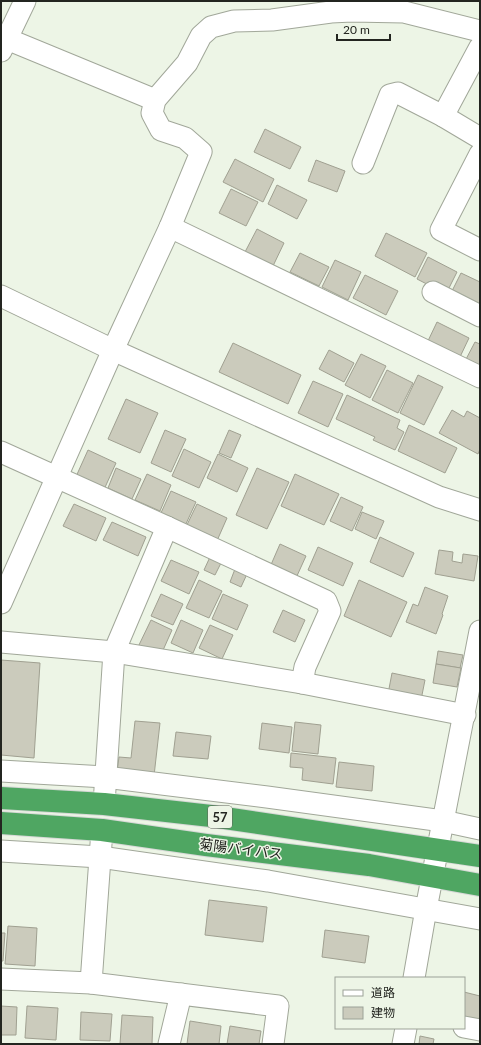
<svg xmlns="http://www.w3.org/2000/svg" width="481" height="1045" font-family="Lato,'Noto Sans JP',sans-serif">
<style>
.building{fill:#cbcbbc;stroke:#a0a091}
.lines{fill:none;stroke-linecap:round;stroke-linejoin:round}
.minor-casing{stroke:#a1a799;stroke-width:23}
.highway-casing{stroke:#d7d8d7;stroke-width:24}
.minor{stroke:#fff;stroke-width:21}
.highway{stroke:#4fa662;stroke-width:22}
.labels{text-anchor:middle;stroke-width:3;stroke-linejoin:round;paint-order:stroke}
.shield{fill:#edf5e6;stroke:#60635b;stroke-width:1}
.shield-label{font-size:13px;font-weight:bold;fill:#232520}
.street-label{font-size:14px;fill:#232520;stroke:#edf5e6}
</style>
<rect width="100%" height="100%" fill="#edf5e6"/>
<g class="building">
<path d="M265,129L301,147L290,169L254,152Z"/>
<path d="M235,159L274,179L263,202L223,182Z"/>
<path d="M316,160L345,171L337,192L308,181Z"/>
<path d="M277,185L307,200L297,219L268,204Z"/>
<path d="M231,189L258,202L246,226L219,213Z"/>
<path d="M257,229L284,243L273,266L245,252Z"/>
<path d="M386,233L427,253L415,277L375,256Z"/>
<path d="M300,253L329,267L319,286L290,272Z"/>
<path d="M428,257L457,272L446,294L417,279Z"/>
<path d="M335,260L361,272L348,300L322,287Z"/>
<path d="M461,273L480,282V302L477,309L450,295Z"/>
<path d="M365,275L398,291L386,315L353,298Z"/>
<path d="M437,322L469,338L459,359L427,343Z"/>
<path d="M475,342L480,344V371L464,363Z"/>
<path d="M233,343L301,375L288,404L219,372Z"/>
<path d="M329,350L354,363L344,382L319,369Z"/>
<path d="M361,354L386,366L370,398L345,385Z"/>
<path d="M387,370L413,383L398,413L372,400Z"/>
<path d="M418,375L443,387L424,425L400,413Z"/>
<path d="M313,381L343,394L328,427L298,413Z"/>
<path d="M347,395L400,420L397,428L404,432L395,450L373,440L375,437L336,419Z"/>
<path d="M126,399L158,413L140,453L108,439Z"/>
<path d="M452,410L464,417L467,411L480,418V449L478,454L439,433Z"/>
<path d="M409,425L457,448L445,473L398,451Z"/>
<path d="M165,430L186,439L171,472L151,463Z"/>
<path d="M229,430L241,435L231,458L219,453Z"/>
<path d="M184,449L211,462L199,488L172,476Z"/>
<path d="M88,450L116,463L102,494L74,481Z"/>
<path d="M218,454L248,468L237,492L207,478Z"/>
<path d="M116,468L141,479L132,499L108,488Z"/>
<path d="M257,468L289,482L267,529L236,515Z"/>
<path d="M147,474L171,485L160,511L135,500Z"/>
<path d="M295,474L339,494L324,525L281,506Z"/>
<path d="M171,491L196,502L185,526L160,515Z"/>
<path d="M341,497L363,507L352,531L330,521Z"/>
<path d="M74,504L106,518L96,541L63,526Z"/>
<path d="M197,504L227,518L216,543L185,529Z"/>
<path d="M362,512L384,521L376,539L355,529Z"/>
<path d="M112,522L146,537L138,556L103,540Z"/>
<path d="M380,537L414,553L403,577L370,562Z"/>
<path d="M280,544L306,556L296,578L270,567Z"/>
<path d="M318,547L353,563L343,586L308,570Z"/>
<path d="M439,550L453,552L452,561L462,563L463,554L478,556L474,581L435,574Z"/>
<path d="M210,557L221,563L215,575L204,570Z"/>
<path d="M171,560L199,572L189,594L161,581Z"/>
<path d="M235,569L247,574L241,587L230,582Z"/>
<path d="M199,580L222,591L209,618L186,608Z"/>
<path d="M359,580L407,602L391,637L344,616Z"/>
<path d="M425,587L448,596L442,614L443,615L436,634L406,622L413,604L418,606Z"/>
<path d="M161,594L183,604L173,625L151,616Z"/>
<path d="M223,594L248,605L237,630L212,619Z"/>
<path d="M283,610L305,620L295,642L273,632Z"/>
<path d="M151,620L172,630L160,657L138,647Z"/>
<path d="M181,620L203,630L193,653L171,643Z"/>
<path d="M210,625L233,635L222,659L199,648Z"/>
<path d="M438,651L463,655L460,668L436,664Z"/>
<path d="M1,660L40,663L34,758L1,755Z"/>
<path d="M436,664L461,668L457,687L433,683Z"/>
<path d="M392,673L425,680L421,700L388,694Z"/>
<path d="M135,721L160,723L154,776L117,772L119,757L131,758Z"/>
<path d="M295,722L321,725L318,754L292,751Z"/>
<path d="M262,723L292,727L289,753L259,749Z"/>
<path d="M176,732L211,736L208,759L173,756Z"/>
<path d="M291,753L336,758L333,784L302,780L303,768L290,767Z"/>
<path d="M339,762L374,766L372,791L336,787Z"/>
<path d="M209,900L267,907L263,942L205,935Z"/>
<path d="M8,926L37,928L35,966L5,964Z"/>
<path d="M325,930L369,936L365,963L322,957Z"/>
<path d="M1,933H5L3,961H1Z"/>
<path d="M464,992L480,996V1014L478,1025L464,1022Z"/>
<path d="M1,1006L17,1007L16,1035H1Z"/>
<path d="M27,1006L58,1008L56,1040L25,1038Z"/>
<path d="M81,1012L112,1014L110,1041L80,1040Z"/>
<path d="M122,1015L153,1017L152,1044H120Z"/>
<path d="M190,1021L221,1026L219,1044H187Z"/>
<path d="M230,1026L261,1031L259,1044H227Z"/>
<path d="M420,1036L434,1039L433,1044H419Z"/>
</g>
<g class="lines">
<g class="minor-casing">
<g id="minor">
<path d="M7,39L155,100"/>
<path d="M1,51L25,1"/>
<path d="M443,116L480,47"/>
<path d="M480,154L441,230L480,250"/>
<path d="M363,163L390,95L398,93L443,116L480,138"/>
<path d="M170,227L480,377"/>
<path d="M433,292L480,316"/>
<path d="M1,296L113,350L439,497L480,510"/>
<path d="M1,452L167,527L326,601L330,611L305,667L302,683"/>
<path d="M1,603L113,350L170,227L201,152L185,138L161,130L152,113L155,100L187,63L201,36L211,27L234,21L272,20L331,12L352,11L404,12L480,31"/>
<path d="M1,642L114,652L302,683L465,715"/>
<path d="M1,771L105,777L267,797L443,821L480,829"/>
<path d="M104,804L114,652L167,527"/>
<path d="M1,851L100,857L268,881L480,919"/>
<path d="M414,978L426,909L480,631"/>
<path d="M1,979L91,983L278,1006L273,1044"/>
<path d="M91,983L102,830"/>
<path d="M464,1027L480,1030"/>
<path d="M169,1044L181,994"/>
<path d="M403,1044L406,1028"/>
</g>
</g>
<g class="highway-casing">
<g id="highway">
<path d="M1,798L104,804L211,816L480,856"/>
<path d="M1,823L102,830L206,845L369,865L480,885"/>
</g>
</g>
<use href="#minor" class="minor"/>
<use href="#highway" class="highway"/>
</g>
<g class="labels">
<rect class="shield" x="208" y="806" width="24" height="22" rx="3"/>
<g class="shield-label">
<text x="220" y="822">57</text>
</g>
<g class="street-label">
<text transform="translate(241 849) rotate(7)" y="5">菊陽バイパス</text>
</g>
</g>
<rect width="481" height="1045" fill="none" stroke="#232520" stroke-width="4"/>
<rect x="335" y="977" width="130" height="52" fill="#edf5e6" stroke="#9ca297"/>
<rect x="343" y="990" width="20" height="6" fill="#ffffff" stroke="#9ca297"/>
<text x="371" y="997" font-size="12" fill="#232520">道路</text>
<rect x="343" y="1007" width="20" height="12" fill="#cbcbbc" stroke="#9ca297"/>
<text x="371" y="1017" font-size="12" fill="#232520">建物</text>
<path d="M337 34v6h53v-6" fill="none" stroke="#232520" stroke-width="2"/>
<text x="343" y="34" font-size="12" fill="#232520" stroke="#edf5e6" stroke-width="3" paint-order="stroke">20 m</text>
</svg>
